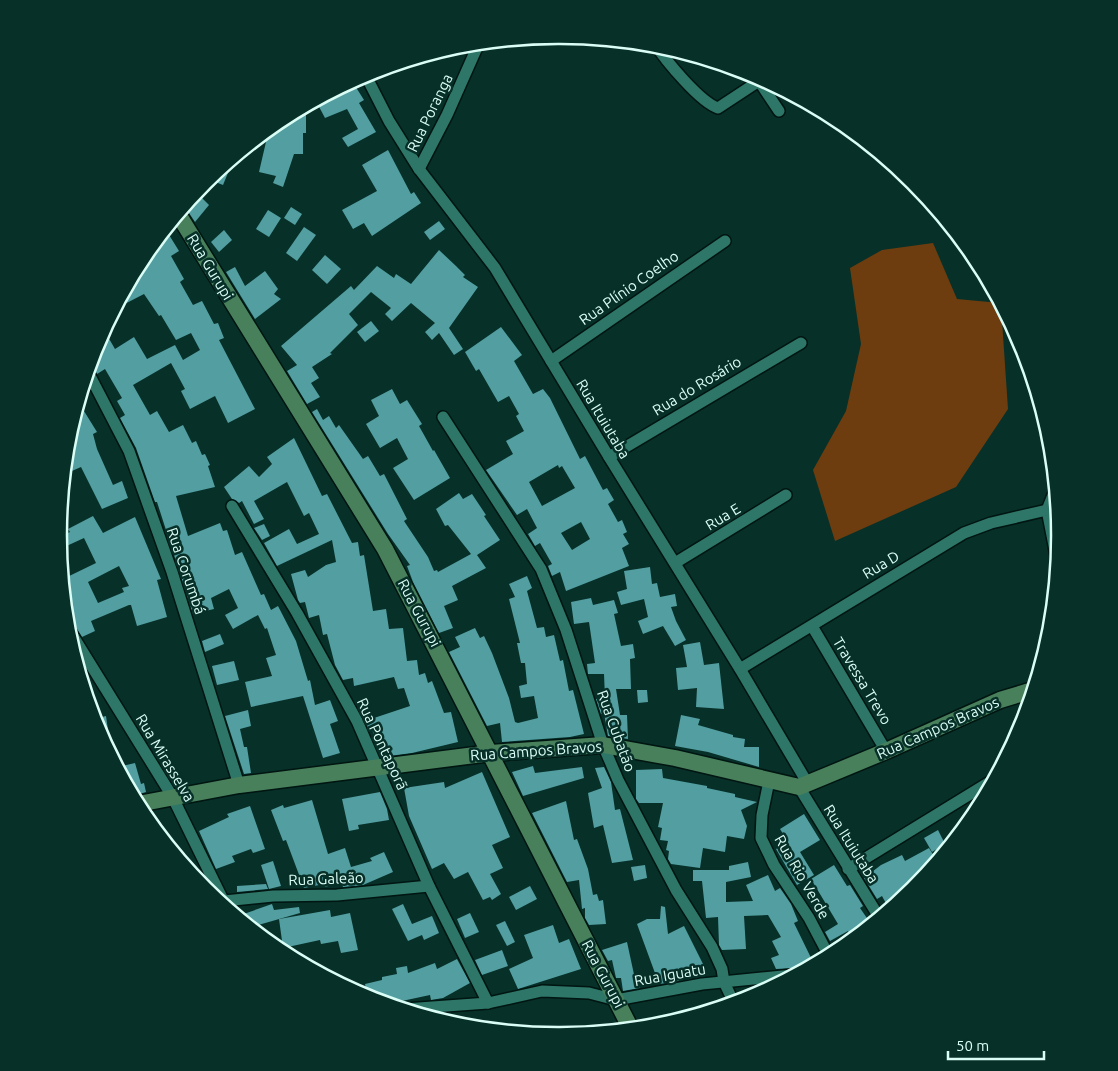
<svg xmlns="http://www.w3.org/2000/svg" width="1118" height="1071" font-family="Ubuntu,sans-serif">
<style>
.green{fill:#6d3d0f}
.building{fill:#529ea1;fill-rule:evenodd}
.lines{fill:none;stroke-linecap:round;stroke-linejoin:round}
.street-casing{stroke:#011511;stroke-width:14}
.secondary-casing{stroke:#011511;stroke-width:19}
.street{stroke:#2d7668;stroke-width:11}
.secondary{stroke:#48805b;stroke-width:16}
.labels{text-anchor:middle;stroke-width:5;stroke-linejoin:round;paint-order:stroke}
.street-label{font-size:15px;fill:#dafdf5;stroke:#073029}
.rim{fill:none;stroke:#dafdf5;stroke-width:2.5}
</style>
<rect width="100%" height="100%" fill="#073029"/>
<path class="green" d="M933,243L957,299L1000,303L1001,306L1008,409L956,487L835,541L813,470L846,411L861,344L850,268L882,250Z"/>
<g class="building">
<path d="M352,81L364,100L359,103L376,132L348,147L342,138L358,129L347,109L325,118L316,101Z"/>
<path d="M306,106V133H303V154H294L283,187L273,183L276,176L259,172L269,129L281,119Z"/>
<path d="M388,150L411,194L414,192L421,203L372,236L364,223L353,229L342,210L377,191L362,165Z"/>
<path d="M234,158L223,185L208,179L209,178Z"/>
<path d="M200,196L209,205L195,222L187,210Z"/>
<path d="M291,207L302,214L295,225L284,218Z"/>
<path d="M268,210L281,218L269,237L256,229Z"/>
<path d="M439,221L445,229L430,240L424,232Z"/>
<path d="M304,227L316,235L297,261L286,253Z"/>
<path d="M166,230L179,251L171,256L184,279L180,282L193,305L202,301L214,324L218,323L224,338L219,340L255,409L228,423L215,396L190,409L181,391L185,389L171,363L133,385L150,415L157,411L169,432L183,425L192,443L196,441L202,455L205,454L210,465L208,466L215,487L176,496L188,536L220,523L223,531L227,530L235,555L242,552L261,595L264,594L271,610L278,606L296,641L308,681L310,680L315,705L330,700L338,721L330,724L340,753L323,758L303,696L251,707L245,682L272,676L266,658L276,655L267,628L265,629L258,615L233,629L225,615L238,608L229,589L211,598L214,609L193,614L157,502H155L136,448L120,418L125,415L117,401L122,398L105,369L97,374L90,365L97,344L104,330L115,349L134,337L147,359L175,345L183,360L200,350L191,333L176,340L161,315L159,316L144,294L115,309L142,258L157,251L153,245Z"/>
<path d="M224,230L232,240L219,252L211,242Z"/>
<path d="M439,250L456,266L465,275L463,277L478,287L449,328L463,349L454,355L439,333L432,340L425,332L435,323L411,303L392,321L385,314L391,308L371,292L349,314L358,325L330,353L332,354L312,367L319,378L311,383L320,397L307,404L287,371L297,365L281,346L351,286L354,290L377,266L394,278L396,274L411,284Z"/>
<path d="M325,255L341,269L327,284L312,270Z"/>
<path d="M235,267L245,286L265,271L278,289L274,294L281,299L255,319L226,272Z"/>
<path d="M371,321L379,331L365,342L357,332Z"/>
<path d="M501,327L522,355L514,361L533,394L543,389L550,398L580,459L585,456L603,490L607,488L614,500L608,504L618,522L622,520L627,532L623,534L629,544L622,548L629,566L566,591L560,572L552,576L548,566L552,564L540,543L535,546L528,534L537,528L527,509L517,515L486,470L513,454L506,441L524,431L516,416L519,414L509,396L498,402L479,369L476,371L465,352ZM558,465L559,468L562,466L575,488L542,506L529,482ZM581,522L590,539L572,550L561,533Z"/>
<path d="M392,389L400,404L407,400L422,424L419,426L433,451L434,450L450,478L414,500L393,468L408,459L397,438L380,448L366,424L379,416L371,400Z"/>
<path d="M79,403L97,432L93,434L97,449L113,485L122,481L128,498L102,509L81,467L65,474L68,438Z"/>
<path d="M317,409L323,420L329,416L336,428L339,425L363,459L368,456L380,476L384,474L407,519L404,521L428,557L434,571L437,570L438,572L471,554L448,525L445,526L436,509L459,493L463,499L472,494L486,515L484,516L500,540L477,555L486,568L452,586L458,600L444,606L453,628L439,633L413,582L407,566L410,565L388,534L312,412Z"/>
<path d="M294,438L322,496L327,494L352,543L358,542L360,556L364,555L373,611L386,609L389,629L403,628L407,661L417,660L419,675L425,673L428,683L432,681L444,713L451,712L458,742L412,753L382,757L379,739L375,740L372,729L369,730L365,721L410,706L404,688L398,689L394,677L354,686L353,678L343,680L335,665L327,634L323,635L319,615L309,618L305,602L300,603L298,600L291,574L305,570L308,577L326,565L336,562L332,540L277,566L264,543L289,529L297,544L319,534L309,513L304,516L287,482L254,501L264,519L254,524L242,501L239,503L232,499L224,487L249,466L259,477L272,464L267,457Z"/>
<path d="M93,516L103,533L135,517L161,579L157,580L167,617L137,626L131,605H129L91,621L95,631L82,637L74,624L69,621L63,579L96,563L84,538L60,549L59,537L70,532L68,529ZM119,566L129,586L122,588L124,592L98,603L88,582Z"/>
<path d="M264,524L270,536L262,540L254,528Z"/>
<path d="M650,567L652,584L657,583L660,597L675,594L677,606L671,607L676,621L686,640L675,646L663,626L643,634L638,621L648,617L644,599L621,605L617,592L627,589L624,571Z"/>
<path d="M527,576L532,588L527,591L537,628L544,627L546,637L554,635L560,661L563,660L569,691L573,690L584,734L570,737L502,742L500,723L487,726L449,652L460,647L455,637L475,628L480,638L484,636L492,653L509,698L515,722L518,723L538,718L534,696L521,698L519,686L527,684L525,663H521L517,643H520L509,599L515,597L509,584Z"/>
<path d="M591,598L593,605L614,600L618,613L614,614L621,646L633,644L635,658L630,659L631,689H616L620,715H627L628,739L608,736L604,713L601,714L596,699L605,698L604,674H588L587,664L595,663L589,622L574,624L571,602Z"/>
<path d="M220,634L224,644L205,652L202,641Z"/>
<path d="M700,642L704,665L719,663L724,709L696,707L697,688L678,690L676,668L687,667L683,645Z"/>
<path d="M234,661L239,680L217,685L212,666Z"/>
<path d="M637,690H647L648,702L638,703Z"/>
<path d="M248,710L251,726L240,729L244,747H247L251,773L244,774L225,716Z"/>
<path d="M681,715L700,719L698,725L733,735V737L745,739L744,747H759V767L708,752L675,746Z"/>
<path d="M106,716L108,730L99,732L94,719Z"/>
<path d="M135,763L141,784L144,783L146,792L133,796L118,767Z"/>
<path d="M533,766L535,773L582,767L584,778L523,796L512,772Z"/>
<path d="M604,767L611,782L615,810L620,809L633,860L612,863L603,825L594,828L588,793L602,788L595,768Z"/>
<path d="M662,769L663,778L707,786V788L735,794V797L757,802L741,810L747,826L744,839L727,836L725,852L703,848L700,868L671,864L668,859L669,851L666,850L668,841L660,840L662,828L658,827L663,803H639L636,799V770Z"/>
<path d="M482,772L510,837L492,845L503,868L490,874L501,894L492,900L490,897L483,900L468,872L454,879L444,863L432,869L409,816L404,788L444,782L445,788Z"/>
<path d="M380,792L387,809L389,820L358,825L359,829L349,831L342,799Z"/>
<path d="M312,800L328,854L345,848L351,867L372,861L370,858L384,852L393,872L363,885L343,887L341,882L325,887L324,884L304,888L286,840L283,841L271,810L283,805L284,808Z"/>
<path d="M566,801L574,840L577,839L588,869L593,895L597,894L599,901L603,900L606,924L589,925L585,918V908L582,909L579,880L567,882L532,813Z"/>
<path d="M250,806L265,849L253,853L251,849L232,856L235,862L216,869L199,831L229,817L227,814Z"/>
<path d="M804,814L820,840L800,852L814,875L797,885L776,849L788,842L780,829Z"/>
<path d="M938,830L945,844L932,852L924,838Z"/>
<path d="M929,848L937,861L913,890L889,909L882,896L877,899L864,878L881,865L902,855L905,861Z"/>
<path d="M273,861L281,886L269,889L261,865Z"/>
<path d="M748,862L751,877L726,882V902L753,901L746,885L768,875L775,891L780,888L791,904L798,921L794,923L814,964L803,970L801,965L794,968L776,969L771,958L779,955L772,941L781,937L768,915L744,916L746,949L722,950L719,945L718,917L706,918L702,881H693V870H729V866Z"/>
<path d="M645,865L647,878L634,881L631,867Z"/>
<path d="M834,865L847,886L850,885L863,906L860,908L871,924L852,939L848,931L830,941L825,932L838,924L811,879Z"/>
<path d="M266,884L268,889L237,892V886Z"/>
<path d="M530,886L537,899L516,910L509,897Z"/>
<path d="M272,904L274,910L299,907L300,913L251,927L238,916Z"/>
<path d="M403,904L412,924L432,916L439,933L424,940L422,935L408,941L392,909Z"/>
<path d="M661,906L665,907L668,934L684,926L706,970L695,976L693,973L679,981L659,984L637,924L647,919H660Z"/>
<path d="M330,910L331,917L350,913L358,950L341,953L338,941L321,944L320,940L283,948L279,919Z"/>
<path d="M470,913L479,932L465,938L457,919Z"/>
<path d="M505,921L515,942L507,946L496,925Z"/>
<path d="M553,925L559,943L569,939L581,969L518,989L509,969L533,958L524,935Z"/>
<path d="M627,942L635,979H639L640,988L623,991L621,978H616L612,960L608,961L602,950Z"/>
<path d="M502,950L508,966L482,975L475,960Z"/>
<path d="M457,959L470,983L443,998L431,1000L430,995L388,1004L386,999L377,1001L368,998L365,984L382,980V977L397,974L396,968L407,966L408,973L435,963L437,969Z"/>
</g>
<g class="lines">
<g class="street-casing">
<g id="street">
<path d="M655,44C666,61 700,102 718,108L759,81L779,111"/>
<path d="M365,74L389,121L419,169L495,268L609,457L740,669L808,784"/>
<path d="M419,169L447,115L479,43"/>
<path d="M551,361L725,241"/>
<path d="M88,372L129,451L172,572L239,785"/>
<path d="M443,417L541,569L566,630L603,745L618,780L676,890L712,947L722,969L724,982L734,1003"/>
<path d="M609,457L801,343"/>
<path d="M1055,490L1047,510L1057,561"/>
<path d="M232,506L297,613L357,721L429,886L488,1003"/>
<path d="M675,563L786,495"/>
<path d="M812,626L886,751"/>
<path d="M68,628L172,796L227,908"/>
<path d="M740,669L964,533L991,523L1047,510"/>
<path d="M769,781L762,815L761,838L774,865L809,918L829,956"/>
<path d="M799,787L879,917"/>
<path d="M848,869L993,780"/>
<path d="M224,901L273,896L337,895L429,886"/>
<path d="M405,1009L488,1003L542,991L589,993L616,1000L702,984L793,975"/>
</g>
</g>
<g class="secondary-casing">
<g id="secondary">
<path d="M178,214L385,549L631,1029"/>
<path d="M138,804L239,785L491,753L603,745L675,758L799,787L886,751L1000,700L1033,690"/>
</g>
</g>
<use href="#street" class="street"/>
<use href="#secondary" class="secondary"/>
</g>
<g class="labels">
<g class="street-label">
<text transform="translate(430 113) rotate(-64)" y="5">Rua Poranga</text>
<text transform="translate(210 267) rotate(59)" y="5">Rua Gurupi</text>
<text transform="translate(629 288) rotate(-35)" y="5">Rua Plínio Coelho</text>
<text transform="translate(697 386) rotate(-31)" y="5">Rua do Rosário</text>
<text transform="translate(603 419) rotate(59)" y="5">Rua Ituiutaba</text>
<text transform="translate(723 517) rotate(-31)" y="5">Rua E</text>
<text transform="translate(881 565) rotate(-31)" y="5">Rua D</text>
<text transform="translate(186 571) rotate(71)" y="5">Rua Corumbá</text>
<text transform="translate(419 613) rotate(62)" y="5">Rua Gurupi</text>
<text transform="translate(862 681) rotate(59)" y="5">Travessa Trevo</text>
<text transform="translate(938 728) rotate(-24)" y="5">Rua Campos Bravos</text>
<text transform="translate(616 731) rotate(70)" y="5">Rua Cubatão</text>
<text transform="translate(382 744) rotate(65)" y="5">Rua Pontaporã</text>
<text transform="translate(536 751) rotate(-4)" y="5">Rua Campos Bravos</text>
<text transform="translate(165 758) rotate(59)" y="5">Rua Mirasselva</text>
<text transform="translate(851 844) rotate(58)" y="5">Rua Ituiutaba</text>
<text transform="translate(802 877) rotate(60)" y="5">Rua Rio Verde</text>
<text transform="translate(326 879) rotate(-2)" y="5">Rua Galeão</text>
<text transform="translate(603 974) rotate(62)" y="5">Rua Gurupi</text>
<text transform="translate(670 975) rotate(-10)" y="5">Rua Iguatu</text>
</g>
</g>
<path d="M0 0H1118V1071H0ZM558 44H560A491 491 0 0 1 1051 535V536A491 491 0 0 1 560 1027H558A491 491 0 0 1 67 536V535A491 491 0 0 1 558 44Z" fill="#073029" fill-rule="evenodd"/>
<path class="rim" d="M558 44H560A491 491 0 0 1 1051 535V536A491 491 0 0 1 560 1027H558A491 491 0 0 1 67 536V535A491 491 0 0 1 558 44Z"/>
<path d="M948 1051v8h96v-8" fill="none" stroke="#dafdf5" stroke-width="2.5"/>
<text x="956" y="1051" font-size="15" fill="#dafdf5" stroke="#073029" stroke-width="4" paint-order="stroke">50 m</text>
</svg>
